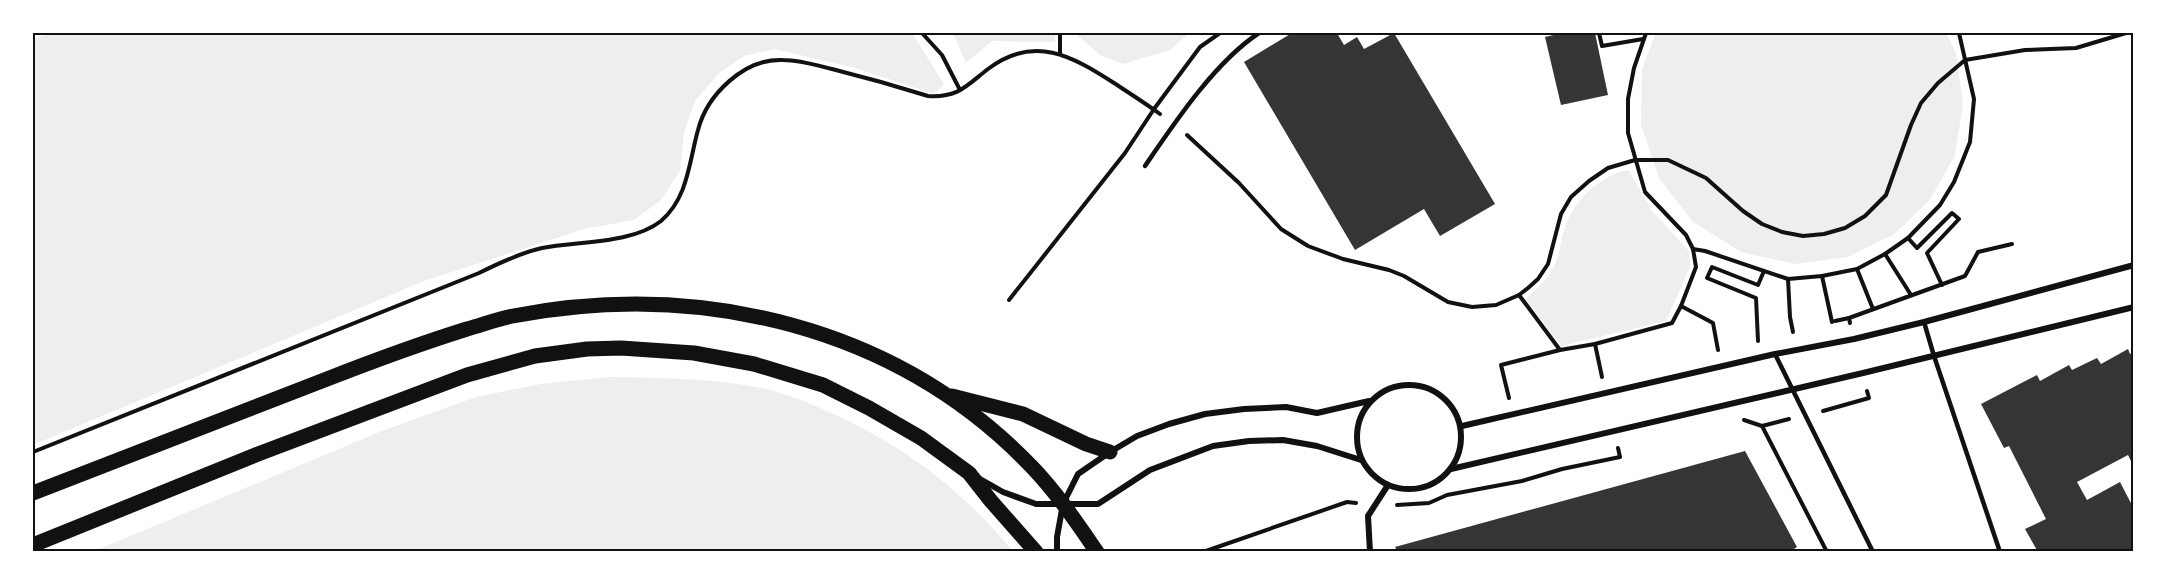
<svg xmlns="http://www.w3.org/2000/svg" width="2167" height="585" font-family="'Sofia Sans Condensed',sans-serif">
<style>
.green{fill:#eee}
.building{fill:#353535}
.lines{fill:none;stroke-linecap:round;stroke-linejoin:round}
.path{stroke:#111;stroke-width:4}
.service{stroke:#111;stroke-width:4.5}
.minor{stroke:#111;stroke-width:6}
.primary{stroke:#111;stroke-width:15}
.neatline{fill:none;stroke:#111;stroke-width:2}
</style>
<rect width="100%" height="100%" fill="#fff"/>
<g class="green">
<path d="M52,33H912L944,84L934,94L855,68L774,49L744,56L719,73L695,101L684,133L680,171L661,200L634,220L584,229L424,281L33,445V39Z"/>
<path d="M953,33H1055V42L992,41L966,63Z"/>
<path d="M1075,33H1189L1170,50L1123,64L1100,55Z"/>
<path d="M1656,33H1946L1956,53L1963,104L1955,155L1930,200L1893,235L1847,257L1795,264L1741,252L1693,222L1659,178L1641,125L1642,69Z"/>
<path d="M1621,171H1629L1652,211L1689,251L1690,267L1666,321L1561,346L1526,299C1536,289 1546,281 1553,268C1559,258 1560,248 1562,237C1571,204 1590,184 1621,171Z"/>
<path d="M610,377C658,378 708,378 756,387C784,392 812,404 838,416C910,450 962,491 1014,552H92L382,431L476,397L541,384Z"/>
</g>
<g class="building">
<path d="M1292,33H1337L1344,45L1357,37L1364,49L1394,33L1495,204L1440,236L1424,209L1355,250L1244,62Z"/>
<path d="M1562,33H1595L1608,95L1561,105L1545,37Z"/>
<path d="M2128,349L2130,354L2134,352V467L2128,455L2077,482L2087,500L2120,482L2134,509V552H2038L2025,529L2046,519L2009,446L2004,448L1981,404L2037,375L2040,381L2069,365L2072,370L2097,358L2101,364Z"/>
<path d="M1745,451L1797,547L1789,552H1398L1395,547Z"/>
</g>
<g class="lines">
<g class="path">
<path d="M922,33L942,55L960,90"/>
<path d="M1060,33V53"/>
<path d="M1599,33L1602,46L1643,39"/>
<path d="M1646,33L1634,68L1628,99V133L1645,192L1686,235L1693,249L1696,267L1681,306L1713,323L1718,350"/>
<path d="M1187,135L1239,183L1281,229L1308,246L1343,259L1389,270L1404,276L1448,302L1472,307L1496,305L1519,295L1528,288L1538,279L1548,264L1561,214L1571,197L1589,181L1608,168L1635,160H1668L1706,178L1743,211L1762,224L1782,232L1803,236L1824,234L1845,228L1865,216L1886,195L1911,125L1921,103L1938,83L1965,60L2025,50L2076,48L2126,33"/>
<path d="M1908,238L1885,254L1911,295"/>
<path d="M1693,249L1705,251L1788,279L1822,276L1857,269L1885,254"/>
<path d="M1857,269L1873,309"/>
<path d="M1822,276L1832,322"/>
<path d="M1788,279L1790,317L1793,332"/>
<path d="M1942,285L1927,253L1959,219L1952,213L1917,248L1908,238L1940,205L1954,182L1970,142L1974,99L1959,33"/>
<path d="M1519,295L1560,350"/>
<path d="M1009,300L1125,153L1154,109L1200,47L1220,33"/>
<path d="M1849,318L1965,276L1978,252L2012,244"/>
<path d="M1835,321L1849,318L1850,323"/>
<path d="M1758,341L1756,298L1707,278L1712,267L1758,285L1764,271"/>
<path d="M1595,344L1602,377"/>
<path d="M1509,398L1501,365L1560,350L1595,344L1672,323L1681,306"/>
<path d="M1823,411L1869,398L1867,391"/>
<path d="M1789,419L1762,426L1827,552"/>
<path d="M1744,420L1762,426"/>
<path d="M33,452L479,273C499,263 520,253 542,248C578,241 632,244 661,221C688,198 689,162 698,130C707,95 744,58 783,60C799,60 816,65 832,69C864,77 896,86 928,96C958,98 966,86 988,69C1034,34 1072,56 1114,83C1129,93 1145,103 1160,114"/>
<path d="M1397,505L1429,503L1447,495L1522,481L1562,469L1620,457L1618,448"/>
<path d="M1203,552L1347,502L1356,503"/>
</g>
<g class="service">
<path d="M1145,166C1175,122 1215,62 1259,33"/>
<path d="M1924,322L1934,356L2000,552"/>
<path d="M1775,354L1873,552"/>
</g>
<g class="minor">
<circle cx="1409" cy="437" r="52"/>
<path d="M1462,426L1775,354L1854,339L1924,322L2134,265"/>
<path d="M1451,469L1863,373L2134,307"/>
<path d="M980,479L1003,492L1036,504H1098L1150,470L1213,446L1249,441L1283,440L1317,446L1361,460"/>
<path d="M1057,552V537L1063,504L1078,474L1110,452L1137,436L1169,424L1205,414L1244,409L1286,407L1317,413L1369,401"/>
<path d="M1370,552L1368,516L1388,485"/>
</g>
<g class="primary">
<path d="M952,396L1023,414L1086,444L1110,452"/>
<path d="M33,493C131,455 229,417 327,379C373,361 419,344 467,329C482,325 497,319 513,316C701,280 897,326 1032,467C1057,493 1077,523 1097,552"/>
<path d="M33,545L258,454L467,375L535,356L587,349L621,348L694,353L754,364L823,385L869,408L921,438L969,473L991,501L1036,552"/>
</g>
</g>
<rect width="2167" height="585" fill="none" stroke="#ffffff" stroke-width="69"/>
<rect x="34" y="34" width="2098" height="516" class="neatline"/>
</svg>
